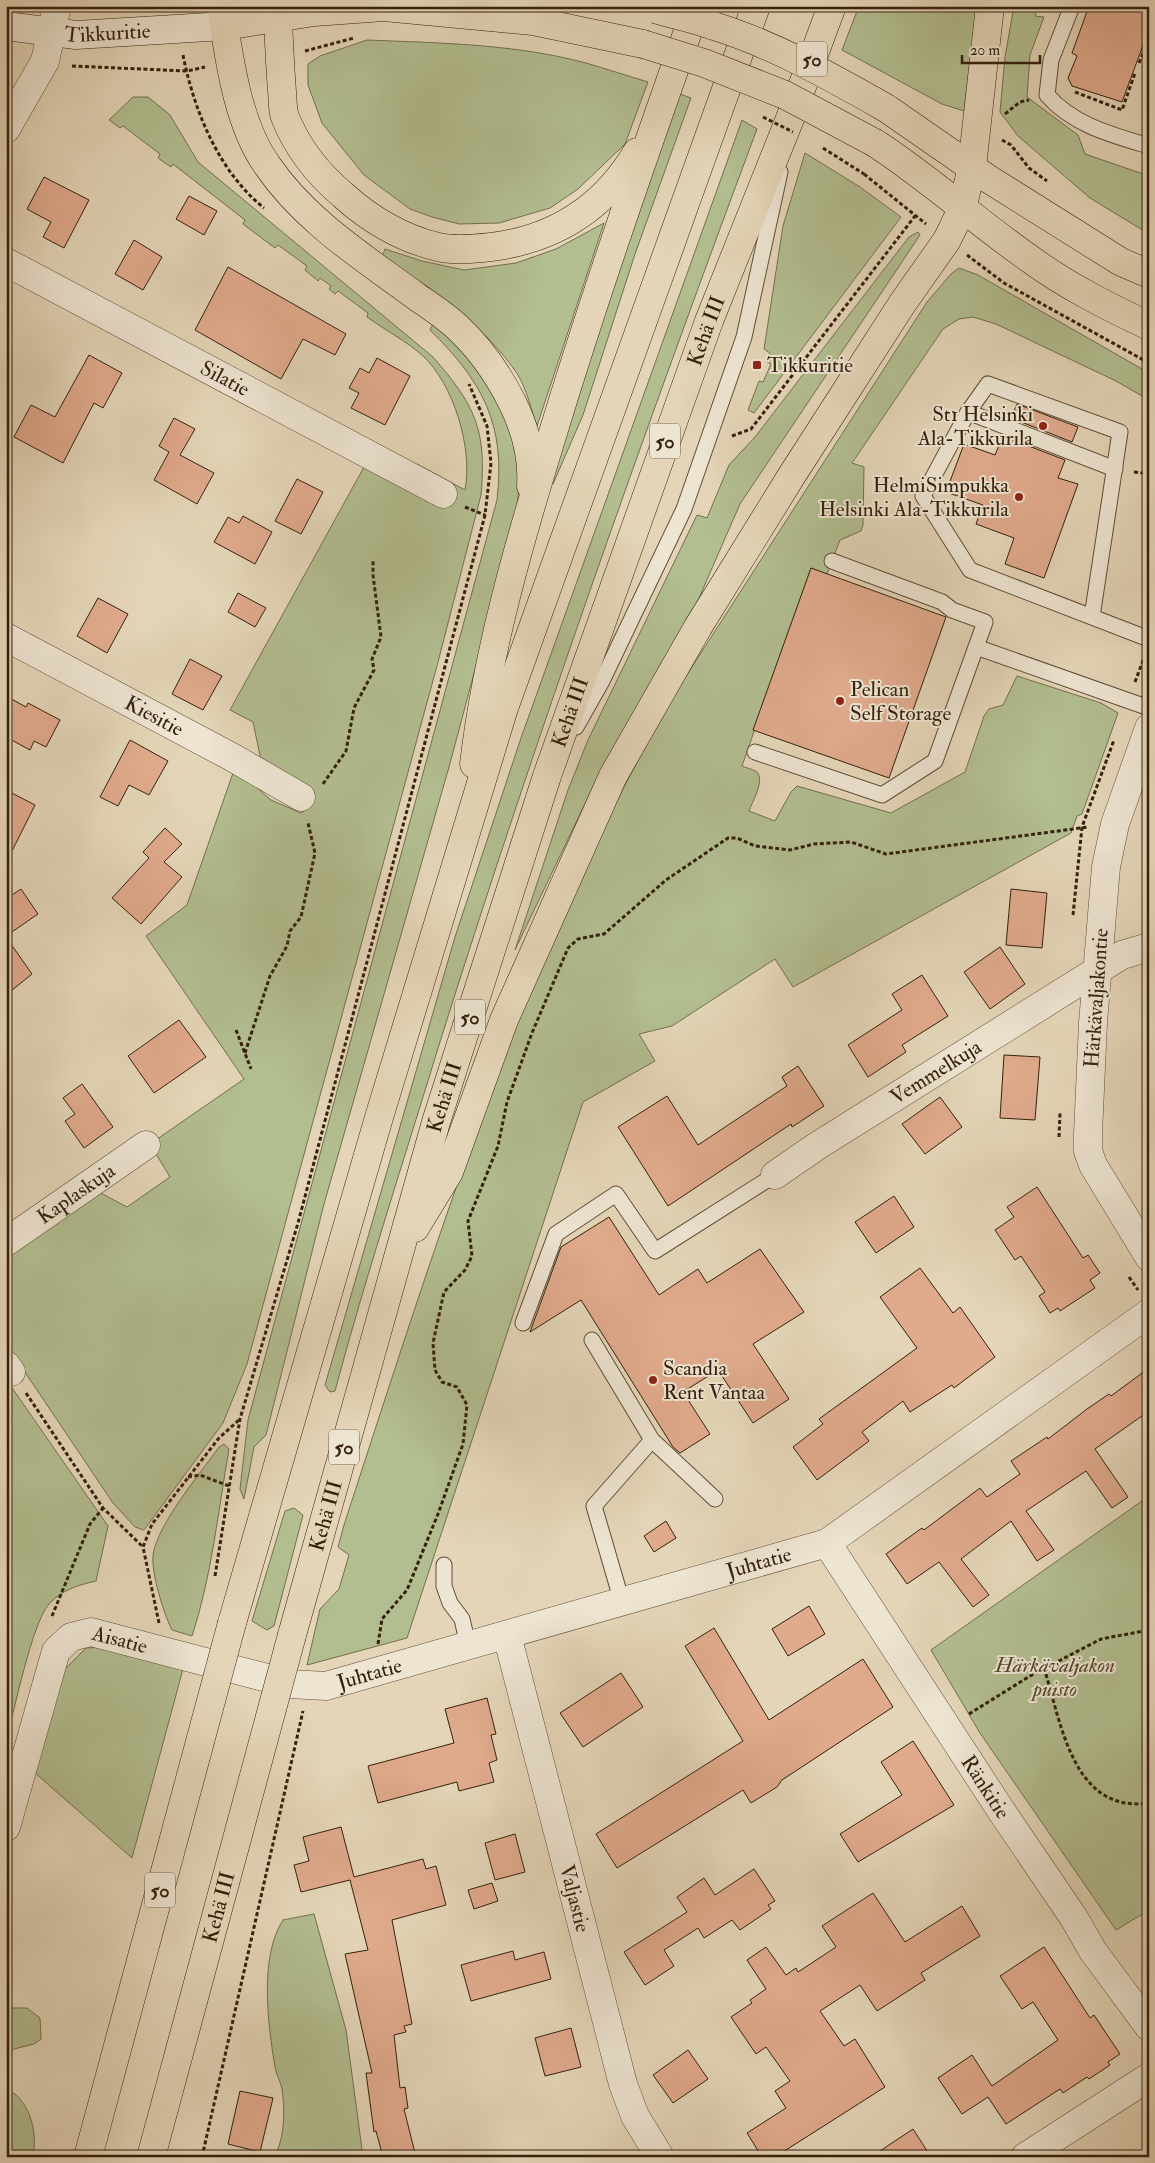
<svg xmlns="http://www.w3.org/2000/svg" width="1155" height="2163" font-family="'IM FELL Double Pica',serif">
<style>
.green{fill:#b2bd90;stroke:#736f4e}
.building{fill:#e0aa8d;stroke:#34210c}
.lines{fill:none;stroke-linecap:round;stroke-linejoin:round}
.service-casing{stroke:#604e37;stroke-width:17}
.minor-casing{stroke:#604e37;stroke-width:29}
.tertiary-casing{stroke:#604e37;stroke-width:29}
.secondary-casing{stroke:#34210c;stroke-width:29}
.primary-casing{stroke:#34210c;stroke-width:29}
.trunk-casing{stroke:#34210c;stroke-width:29}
.path{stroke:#34210c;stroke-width:3;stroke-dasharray:4 2.5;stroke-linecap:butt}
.service{stroke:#ede4d1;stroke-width:15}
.minor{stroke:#ede4d1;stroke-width:28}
.tertiary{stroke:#ede4d1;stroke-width:28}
.secondary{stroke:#ede4d1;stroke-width:28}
.primary{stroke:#e4d5b8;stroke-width:28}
.trunk{stroke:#e4d5b8;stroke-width:28}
.primary-bridge-casing{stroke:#34210c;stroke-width:29;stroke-linecap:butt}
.trunk-bridge-casing{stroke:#34210c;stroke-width:29;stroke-linecap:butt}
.path-bridge{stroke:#34210c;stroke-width:3;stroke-dasharray:4 2.5;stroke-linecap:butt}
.primary-bridge{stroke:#e4d5b8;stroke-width:28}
.trunk-bridge{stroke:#e4d5b8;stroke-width:28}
.poi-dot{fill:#8f2418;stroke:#ede4d1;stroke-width:2}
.labels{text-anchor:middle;stroke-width:4;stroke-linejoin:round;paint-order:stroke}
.shield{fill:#ede4d1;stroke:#6c5c47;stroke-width:1}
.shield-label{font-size:20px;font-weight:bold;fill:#34210c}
.street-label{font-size:21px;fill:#34210c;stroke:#ede4d1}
.poi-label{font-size:21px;fill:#34210c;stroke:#ede4d1;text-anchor:start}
.park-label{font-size:21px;font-style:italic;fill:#54482d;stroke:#ede4d1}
</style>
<rect width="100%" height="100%" fill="#e4d5b8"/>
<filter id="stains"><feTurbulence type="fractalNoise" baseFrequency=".004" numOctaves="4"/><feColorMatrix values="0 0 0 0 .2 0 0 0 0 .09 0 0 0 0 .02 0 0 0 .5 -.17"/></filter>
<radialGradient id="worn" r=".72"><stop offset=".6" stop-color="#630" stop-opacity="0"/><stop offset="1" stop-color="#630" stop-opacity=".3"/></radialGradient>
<g class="green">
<path d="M859,6H977L964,111L942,104L842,50Z"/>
<path d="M1014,6H1040L1038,7L1035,16L1044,17L1030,55L1027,97L1078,135L1085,154L1149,176V234L1090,198L1018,136L1000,112L1005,57Z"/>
<path d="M367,40C440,43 515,44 586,63C607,69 628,76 648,82L625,144L578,189L550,208L499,223L459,224L432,217L410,209L364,175L322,123L308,85V64L320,56Z"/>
<path d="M680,94L691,98L635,254L583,415L553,484L551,477L590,350Z"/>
<path d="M133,97H148L170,115L198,162L433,357C475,405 487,430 481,495L438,662L247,1364L223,1423L144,1530L135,1527L113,1503L6,1344V1256L97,1191L127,1207L170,1177L150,1144L244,1079L146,936L187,905L233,773L255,786L271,800L301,813L307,809L263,770L253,722L230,710L364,467L420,473L417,464L465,490C473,449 454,384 422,355C406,341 385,330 367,317L368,313L338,291L335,294L329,289L331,286L320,278L318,281L305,270L307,266L278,245L275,248L243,224L245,220L173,164L171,167L158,158L160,154L123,126L120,128L109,120Z"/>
<path d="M742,120L757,129C644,432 536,736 439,1045C404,1160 366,1275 335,1391L330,1392L325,1385L455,937L521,738Z"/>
<path d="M805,153L860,187L901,217L754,413L748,410L759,381L763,382L771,364L767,362L770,353L764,349L783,226Z"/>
<path d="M604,223L537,426C531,410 527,390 518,375C487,328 429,285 382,257L385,249L422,261L464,270L516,263L556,249Z"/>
<path d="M918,232L920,235L740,504L696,605L592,789L515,950L568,790L588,740L697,515L707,518L729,465L755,437L909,237Z"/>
<path d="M959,268L978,275L1149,373V400L1116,381L996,324L973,317L959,319L943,329L852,463L864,467L863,525L861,531L840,540L827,574L811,568L742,766C746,768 753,769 757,772C765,781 752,802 749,811L775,821L791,792L797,786L891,813L965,772L984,716L989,709L1003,705L1017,676L1101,703L1118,713L1082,814L1077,816L1071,833L793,987L775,959L672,1026L639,1034L655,1061L583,1102L407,1638L307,1665L320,1609L339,1589L349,1555L338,1547L344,1525C406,1335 466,1144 543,960C582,866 628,775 679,687L927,302L951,274Z"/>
<path d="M433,324C444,334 458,343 468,354C501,390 523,448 518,497C517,509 514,520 512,531L449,767L324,1204L266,1435L254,1447L244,1499L240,1489L248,1420L497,500C506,425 483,382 430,330Z"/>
<path d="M8,1382L108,1526L96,1581C78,1585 62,1590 49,1604C32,1623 14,1712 6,1741V1699L13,1676L6,1668Z"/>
<path d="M224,1444L229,1449C218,1511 212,1575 192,1636L172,1630C164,1615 151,1572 153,1555C158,1523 200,1474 219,1447Z"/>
<path d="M1149,1496V1910L1116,1930L980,1733L931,1650Z"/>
<path d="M294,1508L303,1515L274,1626L267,1630L252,1621L285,1511Z"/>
<path d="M104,1647L183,1669L132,1858L34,1772L65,1669L86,1648Z"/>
<path d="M314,1914L346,2030L363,2157H274C285,2138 285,2111 282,2089C281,2082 276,2075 275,2067C268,2025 259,1957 283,1920Z"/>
<path d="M8,2008H27L40,2018L41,2039L34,2044L6,2051Z"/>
<path d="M6,2089C29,2098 38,2132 33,2155L29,2157H6Z"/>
</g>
<g class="building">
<path d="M1089,6H1149V29L1122,102L1072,86L1068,78L1077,56L1072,53Z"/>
<path d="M44,177L89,200L64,248L43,237L51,222L27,209Z"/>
<path d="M189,196L217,211L204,235L176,219Z"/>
<path d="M134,240L162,257L143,290L115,274Z"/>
<path d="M228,267L346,334L335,355L303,339L281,379L195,330Z"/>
<path d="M89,355L122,373L103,408L94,403L63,463L14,437L31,405L55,417Z"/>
<path d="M377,358L410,376L385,425L351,408L359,393L349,388L360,368L369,373Z"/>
<path d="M1017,404L1078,427L1072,442L1011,418Z"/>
<path d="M174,418L195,429L180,455L214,473L197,504L154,480L169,452L159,446Z"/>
<path d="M1003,436L1065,460L1058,478L1078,484L1044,578L1005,564L1014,538L976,524L983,505L946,492L964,444L995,455Z"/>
<path d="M297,479L323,492L301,534L275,521Z"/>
<path d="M243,516L272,532L255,564L214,542L228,517L239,523Z"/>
<path d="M811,568L946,617L889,778L753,730Z"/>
<path d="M238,593L266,608L255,627L228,612Z"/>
<path d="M98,598L128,614L107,653L77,636Z"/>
<path d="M190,659L222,676L203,710L172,694Z"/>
<path d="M6,696L26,707L28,703L60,720L46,747L34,741L30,750L6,737Z"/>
<path d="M130,740L168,761L149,795L129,785L118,806L100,797Z"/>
<path d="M6,790L35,805L6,863Z"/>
<path d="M165,828L182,844L164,862L182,877L141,924L112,898L149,858L143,852Z"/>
<path d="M21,889L38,914L6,936V899Z"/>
<path d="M1011,889L1047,893L1042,948L1006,945Z"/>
<path d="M6,937L32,974L6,995Z"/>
<path d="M1000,947L1025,984L990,1009L964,972Z"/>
<path d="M922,975L948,1016L902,1045L906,1052L868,1077L848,1045L902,1010L892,994Z"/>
<path d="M179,1020L206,1057L154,1093L128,1056Z"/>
<path d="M1004,1055L1040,1057L1035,1120L1000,1118Z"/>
<path d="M798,1066L824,1106L792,1127L791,1124L668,1206L618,1127L667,1096L698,1145L787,1086L782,1077Z"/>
<path d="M82,1084L113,1127L84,1148L65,1121L75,1114L63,1098Z"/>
<path d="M940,1097L962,1127L925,1154L902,1124Z"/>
<path d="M1037,1187L1083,1258L1088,1255L1100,1273L1090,1280L1095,1288L1060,1311L1058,1308L1050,1313L1039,1296L1045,1292L1021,1256L1015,1260L995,1230L1014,1217L1007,1207Z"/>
<path d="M894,1196L914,1227L876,1253L855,1222Z"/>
<path d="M609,1217L659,1295L698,1269L707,1283L760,1249L804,1312L753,1344L789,1399L753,1423L718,1370L683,1392L710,1434L680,1453L673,1447L581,1300L530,1332L561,1247Z"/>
<path d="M920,1268L953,1313L960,1307L995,1357L954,1388L952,1385L910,1412L903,1401L862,1432L869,1441L817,1480L793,1447L823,1424L819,1419L917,1348L880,1297Z"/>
<path d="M1149,1368V1411L1095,1449L1128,1497L1112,1508L1086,1471L1026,1511L1054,1550L1037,1561L1011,1521L961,1559L989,1595L973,1607L939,1562L907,1584L886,1554L922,1528L924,1530L980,1488L987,1497L1020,1474L1011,1461L1047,1437L1048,1439L1087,1409L1109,1394L1111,1396Z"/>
<path d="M666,1521L676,1538L654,1552L644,1536Z"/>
<path d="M809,1606L825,1634L788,1656L772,1629Z"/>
<path d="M714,1628L769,1720L863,1659L893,1707L782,1780L777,1787L751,1803L743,1790L617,1868L596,1834L743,1741L685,1646Z"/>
<path d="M621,1673L643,1707L583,1747L560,1713Z"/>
<path d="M487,1698L496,1734L491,1735L497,1760L489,1763L494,1782L459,1791L457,1782L378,1803L368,1766L454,1743L445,1709Z"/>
<path d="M913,1741L954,1805L858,1862L840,1834L902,1795L881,1762Z"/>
<path d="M341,1827L354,1877L423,1859L426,1869L436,1866L446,1905L392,1920L412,2024L404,2026L406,2032L394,2035L400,2088L405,2087L408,2108L404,2109L416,2157H383L376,2131L374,2132L366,2073H372L345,1954L368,1950L350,1880L301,1892L294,1865L309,1861L303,1837Z"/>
<path d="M515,1834L525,1872L495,1880L485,1843Z"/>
<path d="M754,1869L775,1901L768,1905L771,1909L740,1930L732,1920L704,1938L698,1928L664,1950L674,1966L645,1985L624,1952L687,1912L677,1897L704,1878L715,1895Z"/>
<path d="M492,1883L498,1901L474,1909L468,1890Z"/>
<path d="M873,1893L905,1942L962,1906L980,1936L921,1973L925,1980L877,2011L860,1985L820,2011L844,2046L855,2039L885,2087L775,2157H762L747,2133L786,2108L775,2091L790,2081L766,2047L756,2054L731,2017L752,2003L750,2000L766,1989L747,1960L766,1947L786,1975L796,1968L798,1972L836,1947L822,1926Z"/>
<path d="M1044,1947L1090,2018L1094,2015L1120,2054L1108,2062L1110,2065L1089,2079L1087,2077L1063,2093L1060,2089L1006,2124L988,2097L962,2114L938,2078L972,2055L992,2086L1058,2040L1033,2002L1022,2009L1000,1976Z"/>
<path d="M513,1951L515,1960L544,1952L551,1979L471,2001L461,1965Z"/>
<path d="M571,2028L581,2067L545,2076L535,2038Z"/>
<path d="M688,2050L708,2079L673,2103L653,2075Z"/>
<path d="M240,2091L273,2098L260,2152L228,2144Z"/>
<path d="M913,2129L931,2157H871Z"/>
</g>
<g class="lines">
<g class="service-casing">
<g id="service">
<path d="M1072,6L1051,60L1047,95C1073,125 1112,135 1149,146"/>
<path d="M968,412L1115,469"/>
<path d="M832,561L942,602L952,610L985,622L976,647"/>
<path d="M1092,617L1120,432L988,384L968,412L923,496L970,570L1149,639"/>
<path d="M576,727L602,681L684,509L744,337L780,172"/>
<path d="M755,752L882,795L935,761L976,647L1149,708"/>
<path d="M523,1323L556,1234L616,1194L655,1251L775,1175"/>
<path d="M592,1340L652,1440L594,1506L622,1602"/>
<path d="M652,1440L715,1499"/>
<path d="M444,1565V1586L450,1603L462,1619L468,1645"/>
</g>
</g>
<g class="minor-casing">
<g id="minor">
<path id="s1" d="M6,262L443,494"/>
<path id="s2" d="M6,637L230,756L301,797"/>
<path id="s3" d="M775,1175L817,1146L1122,955L1149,947"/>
<path id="s4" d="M6,1242L146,1145"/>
<path d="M6,1365L11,1372"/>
<path id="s5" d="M827,1543L1002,1812L1074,1918L1093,1951L1149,2027"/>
<path id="s6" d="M507,1635L623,2084L635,2116L660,2157"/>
<path d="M1025,2157L1149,2077"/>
</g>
</g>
<g class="tertiary-casing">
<g id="tertiary">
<path d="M6,129L45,61L57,6"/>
<path d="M1149,728L1115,824L1106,867L1093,1023L1088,1134V1151L1093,1165L1149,1257"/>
<path id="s7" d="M6,1827L56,1651L71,1637L91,1632L290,1684L326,1686L827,1543L1149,1313"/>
</g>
</g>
<g class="secondary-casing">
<g id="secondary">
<path id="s8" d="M6,26L76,35L225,26"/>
</g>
</g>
<g class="primary-casing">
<g id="primary">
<path d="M225,26L314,12L384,7L533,21L643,44"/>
<path d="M886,108L987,178L1121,262L1149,274"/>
<path d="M875,143C929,178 977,222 1030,259C1067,286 1107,306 1149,326"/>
</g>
</g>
<g class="trunk-casing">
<g id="trunk">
<path d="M221,6C229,57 237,123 267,165C305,221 363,257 417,297C430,306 444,315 456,326C480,348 498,374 512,402C525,428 533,456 531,486"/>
<path d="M272,6L278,19C279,43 280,67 282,91C283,99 282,109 285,117C297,147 318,174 343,195C369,219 403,239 438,247C455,251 474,249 491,247C555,239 604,208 637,152"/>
<path d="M474,764C487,653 519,543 552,436C596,291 646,148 697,6"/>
<path d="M415,1228L449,1172L504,1020L613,776L698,627L792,475L902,304L947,240L962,209L972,167L990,6"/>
<path d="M232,1623L380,1114L504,708L756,6"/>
<path id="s9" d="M292,1635L436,1122L547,776L709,321L793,111L832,6"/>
</g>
</g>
<g class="path">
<path d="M305,51L354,38"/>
<path d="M183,55C194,111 219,172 264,208"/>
<path d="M1139,63L1149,38"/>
<path d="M72,66L187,71L205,67"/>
<path d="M1075,92L1122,110L1135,73"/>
<path d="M1005,114L1020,102L1029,100"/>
<path d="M1002,140L1011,145L1029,168L1047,181"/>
<path d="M864,174L926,224"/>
<path d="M967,255L1004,283L1149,363"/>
<path d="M732,436L751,429L915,216"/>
<path d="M1134,472L1149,474"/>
<path d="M465,507L485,515"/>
<path d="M1135,682L1144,658"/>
<path d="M323,784L346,751L354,708L374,670L372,659L381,637L373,575V559"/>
<path d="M1073,915L1082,827L1114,740"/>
<path d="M236,1030L251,1069"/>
<path d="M245,1053L270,976L287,946L290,931L301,917L315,853L308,823"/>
<path d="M1059,1137L1060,1113"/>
<path d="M1129,1277L1138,1290"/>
<path d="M26,1393L103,1508L143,1547"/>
<path d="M188,1477L200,1475L229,1486"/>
<path d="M215,1576L240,1419L298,1223L485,515L491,463L487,426L469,384"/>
<path d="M52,1616L90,1524L103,1508"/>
<path d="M159,1623L143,1547L152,1524L219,1438L239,1420"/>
<path d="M378,1644L382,1619L407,1590L438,1514L463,1444L467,1405L457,1387L442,1382L435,1370L433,1343L444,1292L465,1270L472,1256L468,1221L498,1146L507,1102L532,1033L568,948L578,939L604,934L666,880L728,838H737L755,846L790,850L814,844L851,842L886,854L1088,827"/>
<path d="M1044,1668C1061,1721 1072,1814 1149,1803"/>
<path d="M969,1714L1030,1676L1101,1639L1149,1630"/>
<path d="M202,2157L303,1711"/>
</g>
<use href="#service" class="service"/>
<use href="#minor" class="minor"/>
<use href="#tertiary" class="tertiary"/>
<use href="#secondary" class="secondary"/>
<use href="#primary" class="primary"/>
<use href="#trunk" class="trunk"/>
<g class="primary-bridge-casing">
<g id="primary-bridge">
<path d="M655,9C675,15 695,19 714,26C775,45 831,77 886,108"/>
<path d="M643,44L704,63L785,95L875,143"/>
</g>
</g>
<g class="trunk-bridge-casing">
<g id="trunk-bridge">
<path d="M88,2157L232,1623"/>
<path id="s10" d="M151,2157L292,1635"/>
</g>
</g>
<g class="path-bridge">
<path d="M763,117L793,132"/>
<path d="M823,148L864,174"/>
</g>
<use href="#primary-bridge" class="primary-bridge"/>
<use href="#trunk-bridge" class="trunk-bridge"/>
</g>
<g class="poi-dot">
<rect x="752" y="360" width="10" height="10" rx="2.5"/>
<circle cx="1043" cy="426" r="5"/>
<circle cx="1019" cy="497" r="5"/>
<circle cx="840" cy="701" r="5"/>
<circle cx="653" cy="1380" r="5"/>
</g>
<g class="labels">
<g class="shield">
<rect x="797" y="41.5" width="30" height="35" rx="4"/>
<rect x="650" y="423.5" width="30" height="35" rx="4"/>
<rect x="455" y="999.5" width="30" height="35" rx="4"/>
<rect x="329" y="1429.5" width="30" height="35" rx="4"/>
<rect x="145" y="1872.5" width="30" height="35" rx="4"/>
</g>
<g class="shield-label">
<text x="812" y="66">50</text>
<text x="665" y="448">50</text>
<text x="470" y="1024">50</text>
<text x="344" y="1454">50</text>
<text x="160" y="1897">50</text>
</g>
<g class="street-label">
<text dy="7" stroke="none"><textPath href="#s8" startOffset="102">Tikkuritie</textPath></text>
<text dy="7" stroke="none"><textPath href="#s9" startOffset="1369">Kehä III</textPath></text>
<text dy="7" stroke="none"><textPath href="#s1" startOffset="248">Silatie</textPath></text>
<text dy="7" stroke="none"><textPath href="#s9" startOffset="964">Kehä III</textPath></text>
<text dy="7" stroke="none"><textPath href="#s2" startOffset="168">Kiesitie</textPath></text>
<text transform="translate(1096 998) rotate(-86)" y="7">Härkävaljakontie</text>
<text dy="7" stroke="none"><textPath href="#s3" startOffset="191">Vemmelkuja</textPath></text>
<text dy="7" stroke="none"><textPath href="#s9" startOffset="559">Kehä III</textPath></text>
<text dy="7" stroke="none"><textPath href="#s4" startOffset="85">Kaplaskuja</textPath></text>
<text dy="7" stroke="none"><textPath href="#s9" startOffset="124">Kehä III</textPath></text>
<text dy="7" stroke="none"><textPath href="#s7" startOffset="916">Juhtatie</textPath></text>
<text dy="7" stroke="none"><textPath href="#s7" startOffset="254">Aisatie</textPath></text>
<text dy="7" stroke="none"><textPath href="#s7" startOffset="511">Juhtatie</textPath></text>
<text dy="7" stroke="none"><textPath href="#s5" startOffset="291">Ränkitie</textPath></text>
<text dy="7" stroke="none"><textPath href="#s6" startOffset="272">Valjastie</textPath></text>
<text dy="7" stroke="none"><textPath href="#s10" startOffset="259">Kehä III</textPath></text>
</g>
<g class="poi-label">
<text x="767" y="372">Tikkuritie</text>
<text x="1033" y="421" text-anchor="end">St1 Helsinki<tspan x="1033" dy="24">Ala-Tikkurila</tspan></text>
<text x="1009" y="492" text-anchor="end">HelmiSimpukka<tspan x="1009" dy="24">Helsinki Ala-Tikkurila</tspan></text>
<text x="850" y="696">Pelican<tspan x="850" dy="24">Self Storage</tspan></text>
<text x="663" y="1375">Scandia<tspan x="663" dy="24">Rent Vantaa</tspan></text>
</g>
<g class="park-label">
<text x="1055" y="1672">Härkävaljakon<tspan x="1055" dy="24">puisto</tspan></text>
</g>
</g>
<rect width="1155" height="2163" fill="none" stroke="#e4d5b8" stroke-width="25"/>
<rect x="8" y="8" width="1140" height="2148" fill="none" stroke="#34210c" stroke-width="2.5"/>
<rect x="12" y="12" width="1130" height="2138" fill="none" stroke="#34210c"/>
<path d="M962 55v8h78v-8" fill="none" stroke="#34210c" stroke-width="2.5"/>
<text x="970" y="55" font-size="15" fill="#34210c" stroke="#ede4d1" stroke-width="4" paint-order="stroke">20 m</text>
<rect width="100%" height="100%" filter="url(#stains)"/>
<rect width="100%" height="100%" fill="url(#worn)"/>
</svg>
